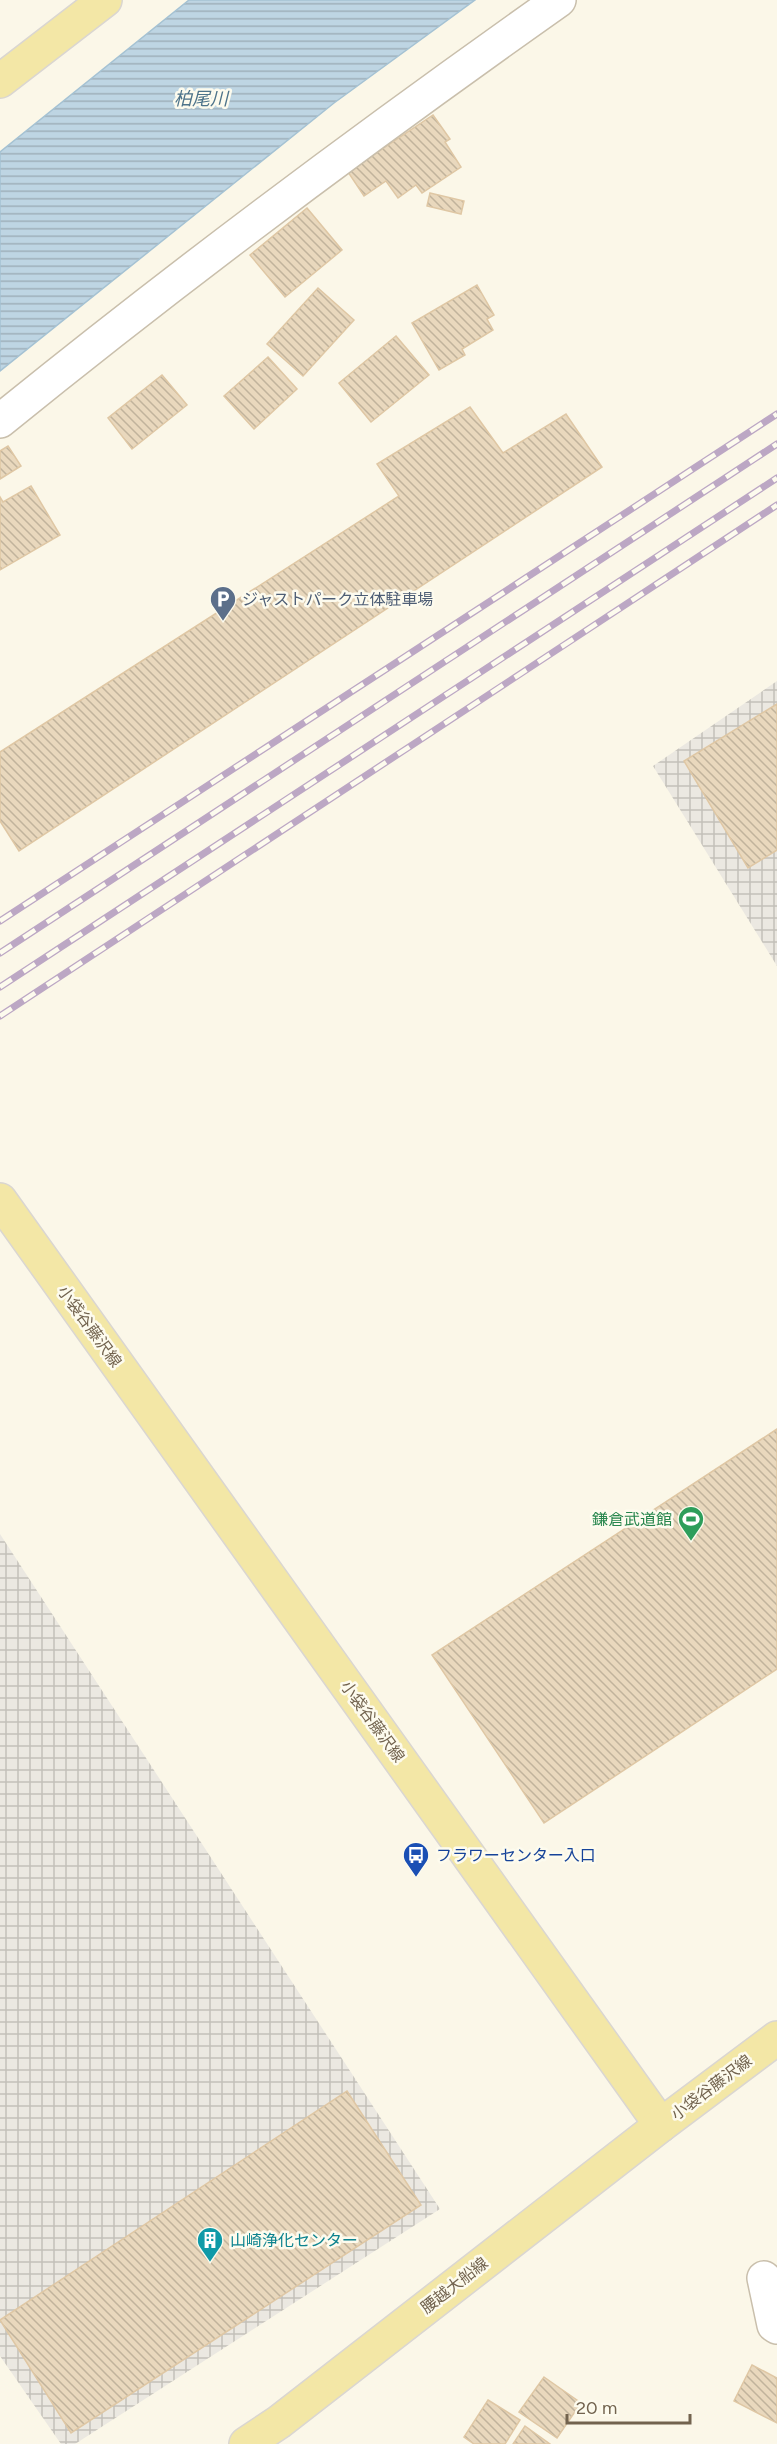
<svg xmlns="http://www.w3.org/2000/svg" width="777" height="2444" font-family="Figtree,'Noto Sans JP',sans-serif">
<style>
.industrial{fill:url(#industrial-grid)}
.water{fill:url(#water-rules);stroke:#a5c2d3;stroke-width:1.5}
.building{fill:url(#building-back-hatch);stroke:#dfc7a4;stroke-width:1.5}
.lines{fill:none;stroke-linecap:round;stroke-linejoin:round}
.minor-casing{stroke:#c9bfac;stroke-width:36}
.major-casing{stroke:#dad6d1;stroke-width:36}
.minor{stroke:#fff;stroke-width:33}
.major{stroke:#f3e7a6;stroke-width:33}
.rail-casing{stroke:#bca7c4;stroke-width:7}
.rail{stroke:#fdfbee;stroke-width:4.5;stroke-dasharray:14;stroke-linecap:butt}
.labels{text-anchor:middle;stroke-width:5;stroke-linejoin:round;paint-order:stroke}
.service-label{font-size:16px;fill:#4e5e75;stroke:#fdfbee;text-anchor:start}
.street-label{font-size:16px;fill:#72634e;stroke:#fdfbee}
.leisure-label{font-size:16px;fill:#27864d;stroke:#fdfbee;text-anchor:end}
.transit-label{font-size:16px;fill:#164399;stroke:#fdfbee;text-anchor:start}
.culture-label{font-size:16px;fill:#0d838f;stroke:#fdfbee;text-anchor:start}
.water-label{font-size:18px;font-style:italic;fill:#4d738a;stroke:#fdfbee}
</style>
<defs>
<pattern id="industrial-grid" width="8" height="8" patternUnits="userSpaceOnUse" patternTransform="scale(1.5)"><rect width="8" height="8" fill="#ebe8e1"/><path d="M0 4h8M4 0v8" fill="none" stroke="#c3c0b9"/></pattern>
<pattern id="water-rules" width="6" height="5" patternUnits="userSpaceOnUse" patternTransform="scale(1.5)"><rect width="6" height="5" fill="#bed5e3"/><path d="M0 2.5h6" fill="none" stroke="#9fb0ba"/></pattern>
<pattern id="building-back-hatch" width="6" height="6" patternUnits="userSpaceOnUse" patternTransform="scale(1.5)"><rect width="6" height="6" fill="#e9d8bd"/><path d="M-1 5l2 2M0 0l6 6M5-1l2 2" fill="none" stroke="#c1b39c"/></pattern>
</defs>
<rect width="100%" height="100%" fill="#fbf7e8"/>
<g class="industrial">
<path d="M777,681V966L653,766Z"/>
<path d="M0,1534L440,2209L75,2444H61L0,2356Z"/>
</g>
<path class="water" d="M189,0H475L334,103L0,371V152Z"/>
<g class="building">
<path d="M433,115L450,139L445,142L461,167L422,193L416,185L398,198L386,181L364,196L348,172Z"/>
<path d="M430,193L464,201L461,214L427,206Z"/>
<path d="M307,208L342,250L285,297L250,255Z"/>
<path d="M477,285L494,315L487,319L493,330L462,349L465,355L439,370L412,323Z"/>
<path d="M318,288L354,320L303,376L267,344Z"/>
<path d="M396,336L429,375L371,422L339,383Z"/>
<path d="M268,357L297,389L254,429L224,396Z"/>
<path d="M162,375L187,405L132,449L108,418Z"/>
<path d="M470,407L503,453L566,414L602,467L19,851L0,821V752L399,496L377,464Z"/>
<path d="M8,446L21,466L0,479V451Z"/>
<path d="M31,486L60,535L0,570V497L3,502Z"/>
<path d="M777,704V850L748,868L684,761Z"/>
<path d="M777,1429V1669L544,1823L432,1655Z"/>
<path d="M347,2091L421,2205L71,2433L0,2320Z"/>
<path d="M752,2365L777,2378V2423L734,2401Z"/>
<path d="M544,2377L581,2403L557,2438L519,2412Z"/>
<path d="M488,2400L520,2420L505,2444H474L464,2437Z"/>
<path d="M525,2426L550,2444H513Z"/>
</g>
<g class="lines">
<g class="minor-casing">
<g id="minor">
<path d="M0,421C181,274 368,135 559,0"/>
<path d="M764,2278L774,2325L777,2327"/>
</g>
</g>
<g class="major-casing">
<g id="major">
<path d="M0,81L105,0"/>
<path d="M0,1200L661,2125"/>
<path d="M246,2444L279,2422L661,2125L777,2038"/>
</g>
</g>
<use href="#minor" class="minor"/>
<use href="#major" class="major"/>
<g class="rail-casing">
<g id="rail">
<path d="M0,921L777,414"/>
<path d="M0,953L777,444"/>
<path d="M0,987L777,478"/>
<path d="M0,1016L777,505"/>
</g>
</g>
<use href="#rail" class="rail"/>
</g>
<defs>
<g id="parking-pin" transform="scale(1.35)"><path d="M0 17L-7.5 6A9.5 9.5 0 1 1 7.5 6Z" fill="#5c6f8a" stroke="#fdfbee"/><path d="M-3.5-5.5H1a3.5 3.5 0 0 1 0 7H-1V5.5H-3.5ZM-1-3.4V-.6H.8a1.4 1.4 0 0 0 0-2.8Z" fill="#fff"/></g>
<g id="stadium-pin" transform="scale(1.35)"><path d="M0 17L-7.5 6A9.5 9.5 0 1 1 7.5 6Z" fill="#2e9e5b" stroke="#fdfbee"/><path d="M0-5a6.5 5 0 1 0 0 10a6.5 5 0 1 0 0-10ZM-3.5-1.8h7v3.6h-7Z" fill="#fff"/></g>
<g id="bus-pin" transform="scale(1.35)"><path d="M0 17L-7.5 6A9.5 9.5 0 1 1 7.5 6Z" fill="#1a4fb4" stroke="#fdfbee"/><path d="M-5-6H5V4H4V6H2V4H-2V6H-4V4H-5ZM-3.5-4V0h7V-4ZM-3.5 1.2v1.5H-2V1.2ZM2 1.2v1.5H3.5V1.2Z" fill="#fff"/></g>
<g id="building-pin" transform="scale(1.35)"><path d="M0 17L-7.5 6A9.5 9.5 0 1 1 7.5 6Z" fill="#0f9aa8" stroke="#fdfbee"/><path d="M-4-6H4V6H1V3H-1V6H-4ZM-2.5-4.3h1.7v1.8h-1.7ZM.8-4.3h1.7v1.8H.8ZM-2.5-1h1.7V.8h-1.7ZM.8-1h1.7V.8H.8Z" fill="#fff"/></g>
</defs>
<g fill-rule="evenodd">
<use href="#parking-pin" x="223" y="599"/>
<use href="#stadium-pin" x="691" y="1519"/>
<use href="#bus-pin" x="416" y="1855"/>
<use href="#building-pin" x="210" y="2240"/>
</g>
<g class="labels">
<g class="service-label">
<text x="242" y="605">ジャストパーク立体駐車場</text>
</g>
<g class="street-label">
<text transform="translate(90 1326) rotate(54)" y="6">小袋谷藤沢線</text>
<text transform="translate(373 1721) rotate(54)" y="6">小袋谷藤沢線</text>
<text transform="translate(711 2087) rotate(-37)" y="6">小袋谷藤沢線</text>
<text transform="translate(454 2285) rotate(-38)" y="6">腰越大船線</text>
</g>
<g class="leisure-label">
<text x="672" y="1525">鎌倉武道館</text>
</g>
<g class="transit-label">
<text x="436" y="1861">フラワーセンター入口</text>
</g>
<g class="culture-label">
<text x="230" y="2246">山崎浄化センター</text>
</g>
<g class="water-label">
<text x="201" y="105">柏尾川</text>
</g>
</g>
<path d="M567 2414v9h123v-9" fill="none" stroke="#72634e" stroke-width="3"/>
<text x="576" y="2414" font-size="18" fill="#72634e" stroke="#fdfbee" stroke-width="4.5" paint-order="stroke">20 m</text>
</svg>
